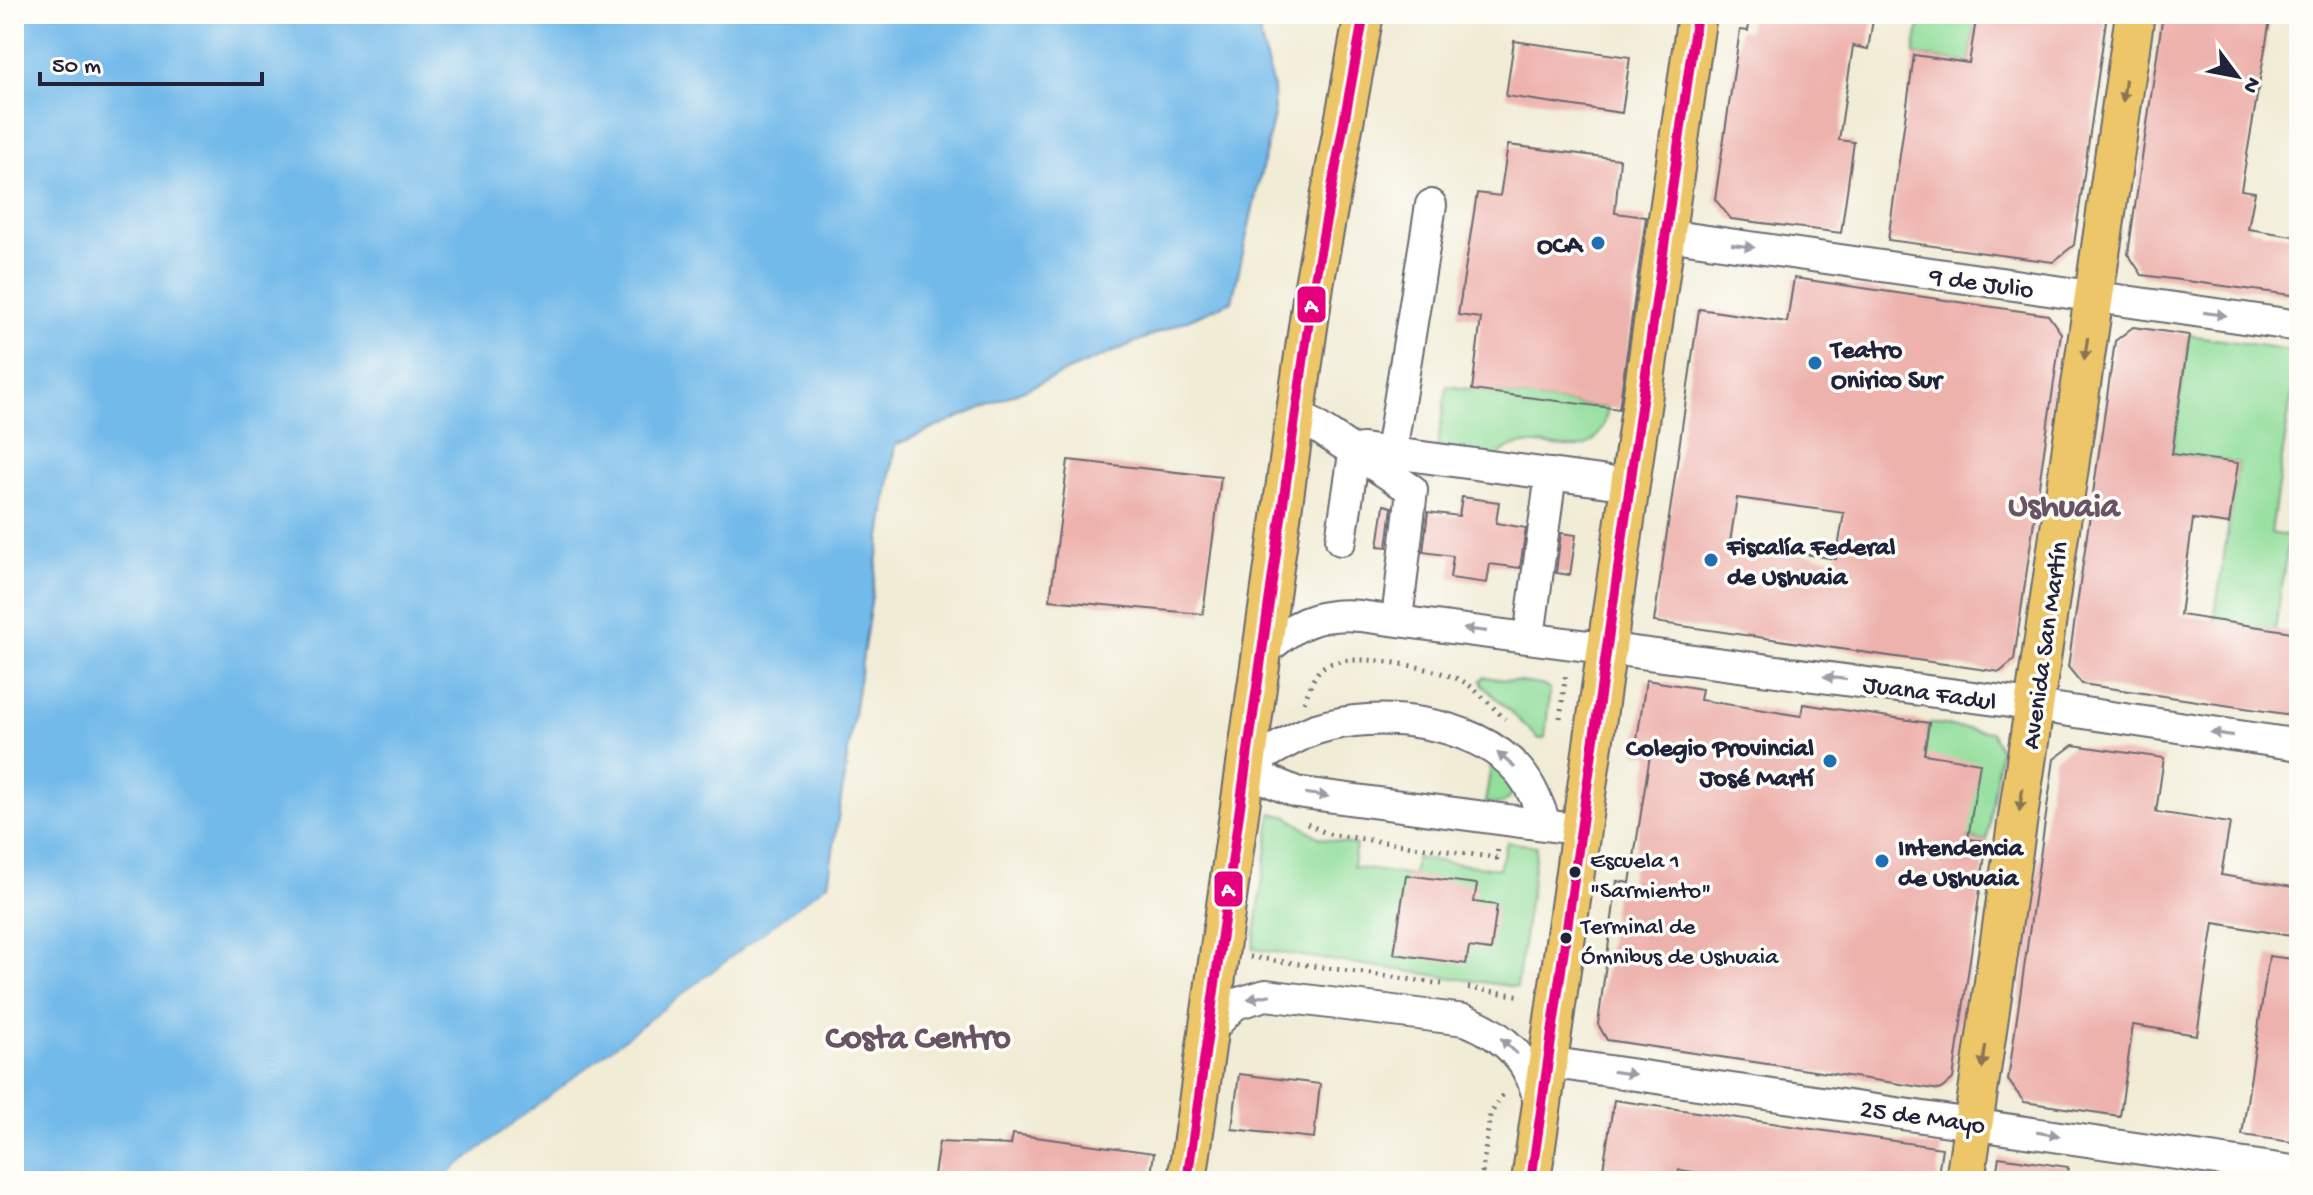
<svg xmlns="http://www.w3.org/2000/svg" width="2313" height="1195" font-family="'Gochi Hand',sans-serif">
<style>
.green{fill:#92de9b;stroke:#5a806b;stroke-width:2}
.water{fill:#72baea;stroke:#4a6e92;stroke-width:2}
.pier{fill:#f1ecd6}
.building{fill:#eeb2ad;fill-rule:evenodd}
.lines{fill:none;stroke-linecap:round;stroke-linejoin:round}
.minor-casing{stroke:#6a6971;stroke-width:34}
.major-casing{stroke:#6a6971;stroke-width:42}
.path{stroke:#6a6971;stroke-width:5;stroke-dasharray:2 6;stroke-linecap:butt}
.minor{stroke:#fff;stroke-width:30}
.major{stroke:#ecc669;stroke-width:38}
.bus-1-casing{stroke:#fdfcf7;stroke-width:16}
.bus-1{stroke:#e5007d;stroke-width:10}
.oneway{fill:#877452}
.oneway2{fill:#9c9ca7}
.poi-dot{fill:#1f6fb2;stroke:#fdfcf7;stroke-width:3}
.bus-dot{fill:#22223b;stroke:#fdfcf7;stroke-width:3}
.labels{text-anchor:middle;stroke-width:7;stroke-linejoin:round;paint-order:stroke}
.bus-label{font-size:24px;fill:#22223b;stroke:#fdfcf7;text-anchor:start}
.poi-label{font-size:26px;font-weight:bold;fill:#22223b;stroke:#fdfcf7;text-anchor:start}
.street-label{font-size:26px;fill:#22223b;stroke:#fdfcf7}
.district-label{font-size:34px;font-weight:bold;fill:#695463;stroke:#fdfcf7}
.line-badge{stroke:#fdfcf7;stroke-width:3}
.badge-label{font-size:22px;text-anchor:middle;font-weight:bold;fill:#fff}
</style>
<rect width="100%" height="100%" fill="#fdfcf7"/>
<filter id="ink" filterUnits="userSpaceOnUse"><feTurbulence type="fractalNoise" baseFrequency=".0125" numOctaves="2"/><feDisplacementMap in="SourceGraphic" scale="16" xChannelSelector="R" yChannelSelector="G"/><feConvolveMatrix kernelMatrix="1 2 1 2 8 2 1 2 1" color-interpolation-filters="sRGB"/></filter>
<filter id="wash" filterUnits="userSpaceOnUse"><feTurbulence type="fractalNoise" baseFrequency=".006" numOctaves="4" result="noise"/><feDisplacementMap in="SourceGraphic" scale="32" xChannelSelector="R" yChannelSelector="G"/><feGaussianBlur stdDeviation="1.8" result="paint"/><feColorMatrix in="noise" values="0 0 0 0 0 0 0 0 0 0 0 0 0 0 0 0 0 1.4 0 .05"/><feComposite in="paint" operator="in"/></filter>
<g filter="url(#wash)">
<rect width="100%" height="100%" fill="#f1ecd6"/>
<g class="green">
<path d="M1921,14H1977L1969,63L1914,55Z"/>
<path d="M2189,335L2298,351L2271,533L2289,537L2275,630L2214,621L2238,463L2172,454Z"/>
<path d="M1447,386L1608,408C1595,485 1534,418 1497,457L1437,449Z"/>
<path d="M1484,677L1541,685L1550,689L1545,738L1539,739L1483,686L1481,680Z"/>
<path d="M1929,723L1991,732L2000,749L1987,841L1912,831Z"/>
<path d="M1492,759L1514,784L1511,796L1502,804L1485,803Z"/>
<path d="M1272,813L1288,817L1320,838L1356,845L1353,867L1413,876L1416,858L1499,869L1507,842L1537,846L1517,987L1253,949Z"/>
</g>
<path class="water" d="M14,14H1255L1273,88L1274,115L1232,301L895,445L828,884L439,1181H14Z"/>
<path class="pier" d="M828,884L827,890L446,1181H439Z"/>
<g id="blocks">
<g class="building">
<path d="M1751,14H1859V18L1873,20L1868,49L1853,46L1839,140L1854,142L1841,233L1731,219L1715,199L1740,30L1748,31Z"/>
<path d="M1977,14H2107L2074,245L2053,262L1888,240L1914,55L1969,63Z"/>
<path d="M2163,14H2271L2241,190L2255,192L2248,229L2299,237V296L2142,275L2128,254Z"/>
<path d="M1514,41L1630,57L1622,113L1506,96Z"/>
<path d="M1508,145L1620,159L1615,213L1646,217L1619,409L1472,390L1481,318L1458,315L1477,193L1500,196Z"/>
<path d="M1794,278L2048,315L2061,333L2014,660L2000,672L1654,622L1699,309L1787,322ZM1737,498L1844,513L1836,559L1730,542Z"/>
<path d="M2133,327L2189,335L2172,454L2238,463L2229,524L2193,519L2180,615L2299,633V716L2082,684L2068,667L2115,341Z"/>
<path d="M1068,460L1221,477L1203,614L1050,600Z"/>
<path d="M1462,497L1499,502L1496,523L1526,528L1520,568L1490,564L1487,583L1450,578L1453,556L1423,552L1428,512L1459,516Z"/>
<path d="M1384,505L1392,507L1387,547L1378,546Z"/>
<path d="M1561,533L1576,535L1570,575L1556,573Z"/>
<path d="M1646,680L1702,689L1700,700L1801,716L1803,704L1929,723L1924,754L1980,763L1968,839L1987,841L1953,1079L1940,1090L1607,1040L1598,1024L1617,881L1630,883L1650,755L1635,753Z"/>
<path d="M2073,745L2164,758L2156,812L2230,823L2221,875L2299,888L2291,936L2214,923L2197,1035L2133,1025L2120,1116L2024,1102L2008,1080L2054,759Z"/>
<path d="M1406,875L1477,884L1474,902L1497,905L1491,950L1469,947L1466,964L1394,954Z"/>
<path d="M2269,956L2299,960V1143L2242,1135Z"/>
<path d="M1239,1074L1320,1084L1314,1138L1232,1129Z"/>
<path d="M1614,1100L1942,1148L1937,1181H1756L1679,1170L1677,1181H1601Z"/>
<path d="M1013,1134L1154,1153L1150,1181H933L939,1142L1011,1145Z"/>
<path d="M1999,1157L2068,1167L2067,1181H1995Z"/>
</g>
</g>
</g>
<g filter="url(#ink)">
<use href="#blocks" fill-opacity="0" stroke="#6a6971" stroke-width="2"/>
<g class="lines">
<g class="minor-casing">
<g id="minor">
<path d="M1666,235L2299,326"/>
<path d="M1296,413L1412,490L1397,620"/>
<path d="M1391,452L1431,205"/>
<path d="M1341,540L1353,461L1363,449L1631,485"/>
<path d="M1529,637L1551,474"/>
<path d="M1261,655C1291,625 1317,612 1360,616L1996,700L2299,745"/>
<path d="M1546,825C1539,806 1532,786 1518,770C1474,720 1377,709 1316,729C1291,738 1269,753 1246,766L1267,780L1296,792L1582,830"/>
<path d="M1208,1032L1235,1004L1266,995L1465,1020C1504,1035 1533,1062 1539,1105"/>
<path d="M1547,1062L2299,1172"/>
</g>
</g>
<g class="major-casing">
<g id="major">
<path d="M1187,1181L1314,285L1364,14"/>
<path d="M1531,1181L1697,14"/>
<path d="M1965,1181L2135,14"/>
</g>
</g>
<g class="path">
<path d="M1266,14H1267"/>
<path d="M1304,702C1309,691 1312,677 1321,669C1341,648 1440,668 1464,682C1479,691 1492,707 1505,719"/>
<path d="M1560,718L1566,672"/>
<path d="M1307,824L1328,834L1497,858L1498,846"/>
<path d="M1250,957L1442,984"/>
<path d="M1468,988L1522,996"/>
<path d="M1481,1181L1490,1115L1505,1091"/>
</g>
<use href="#minor" class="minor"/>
<use href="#major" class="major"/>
<g class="bus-1-casing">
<g id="bus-1">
<path d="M1187,1181L1314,285L1364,14"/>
<path d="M1531,1181L1697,14"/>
</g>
</g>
<use href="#bus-1" class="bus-1"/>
</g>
<defs><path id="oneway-solid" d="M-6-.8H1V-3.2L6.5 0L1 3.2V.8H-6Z" transform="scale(2)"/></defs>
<g class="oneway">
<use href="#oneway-solid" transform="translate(2124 91) rotate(98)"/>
<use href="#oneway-solid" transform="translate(2086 349) rotate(98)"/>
<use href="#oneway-solid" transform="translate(2021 800) rotate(98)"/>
<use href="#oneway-solid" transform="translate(1984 1057) rotate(98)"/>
</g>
<g class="oneway2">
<use href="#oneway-solid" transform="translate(1743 246) rotate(8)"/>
<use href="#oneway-solid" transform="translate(2215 314) rotate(8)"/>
<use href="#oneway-solid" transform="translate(1475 630) rotate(-173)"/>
<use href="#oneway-solid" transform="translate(1835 678) rotate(-172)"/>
<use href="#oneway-solid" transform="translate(2222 734) rotate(-172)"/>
<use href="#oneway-solid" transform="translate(1506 760) rotate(-140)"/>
<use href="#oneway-solid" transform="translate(1317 795) rotate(8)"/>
<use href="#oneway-solid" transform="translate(1259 997) rotate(169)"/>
<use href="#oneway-solid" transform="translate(1509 1046) rotate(-136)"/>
<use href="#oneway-solid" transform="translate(1624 1073) rotate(8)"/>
<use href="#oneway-solid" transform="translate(2048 1134) rotate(9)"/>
</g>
</g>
<g class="poi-dot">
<circle cx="1598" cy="243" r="8"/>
<circle cx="1815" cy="363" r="8"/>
<circle cx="1711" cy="560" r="8"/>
<circle cx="1830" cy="761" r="8"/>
<circle cx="1882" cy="861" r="8"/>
</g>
<g class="bus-dot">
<circle cx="1575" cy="872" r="7"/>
<circle cx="1566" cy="938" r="7"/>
</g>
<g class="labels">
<g class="bus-label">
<text x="1590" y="867">Escuela 1<tspan x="1590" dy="30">"Sarmiento"</tspan></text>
<text x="1581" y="933">Terminal de<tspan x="1581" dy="30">Ómnibus de Ushuaia</tspan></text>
</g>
<g class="poi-label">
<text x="1582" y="252" text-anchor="end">OCA</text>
<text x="1831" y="357">Teatro<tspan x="1831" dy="30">Onirico Sur</tspan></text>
<text x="1727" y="554">Fiscalía Federal<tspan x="1727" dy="30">de Ushuaia</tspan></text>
<text x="1814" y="755" text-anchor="end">Colegio Provincial<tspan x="1814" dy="30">José Martí</tspan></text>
<text x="1898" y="855">Intendencia<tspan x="1898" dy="30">de Ushuaia</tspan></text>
</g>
<g class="street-label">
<text transform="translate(1982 281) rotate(8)" y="9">9 de Julio</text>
<text transform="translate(2043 645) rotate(-82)" y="9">Avenida San Martín</text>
<text transform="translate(1930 691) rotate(8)" y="9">Juana Fadul</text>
<text transform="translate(1923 1115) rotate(8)" y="9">25 de Mayo</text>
</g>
<g class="district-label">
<text x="2064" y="515">Ushuaia</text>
<text x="918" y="1047">Costa Centro</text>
</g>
</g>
<g class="line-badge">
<rect x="1296" y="285" width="31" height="39" rx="8" fill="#e5007d"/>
<rect x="1213" y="870" width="31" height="38" rx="8" fill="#e5007d"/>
</g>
<g class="badge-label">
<text x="1311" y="312">A</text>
<text x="1228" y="896">A</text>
</g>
<rect width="2313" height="1195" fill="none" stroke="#fdfcf7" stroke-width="48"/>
<g transform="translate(2237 76) rotate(122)" stroke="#fdfcf7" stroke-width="6" paint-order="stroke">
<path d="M0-6L14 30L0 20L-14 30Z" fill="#22223b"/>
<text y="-12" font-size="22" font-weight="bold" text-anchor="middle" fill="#22223b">N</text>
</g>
<path d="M40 72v12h222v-12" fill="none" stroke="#22223b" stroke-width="4"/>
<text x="52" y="72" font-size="24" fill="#22223b" stroke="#fdfcf7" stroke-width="6" paint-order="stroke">50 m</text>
</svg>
